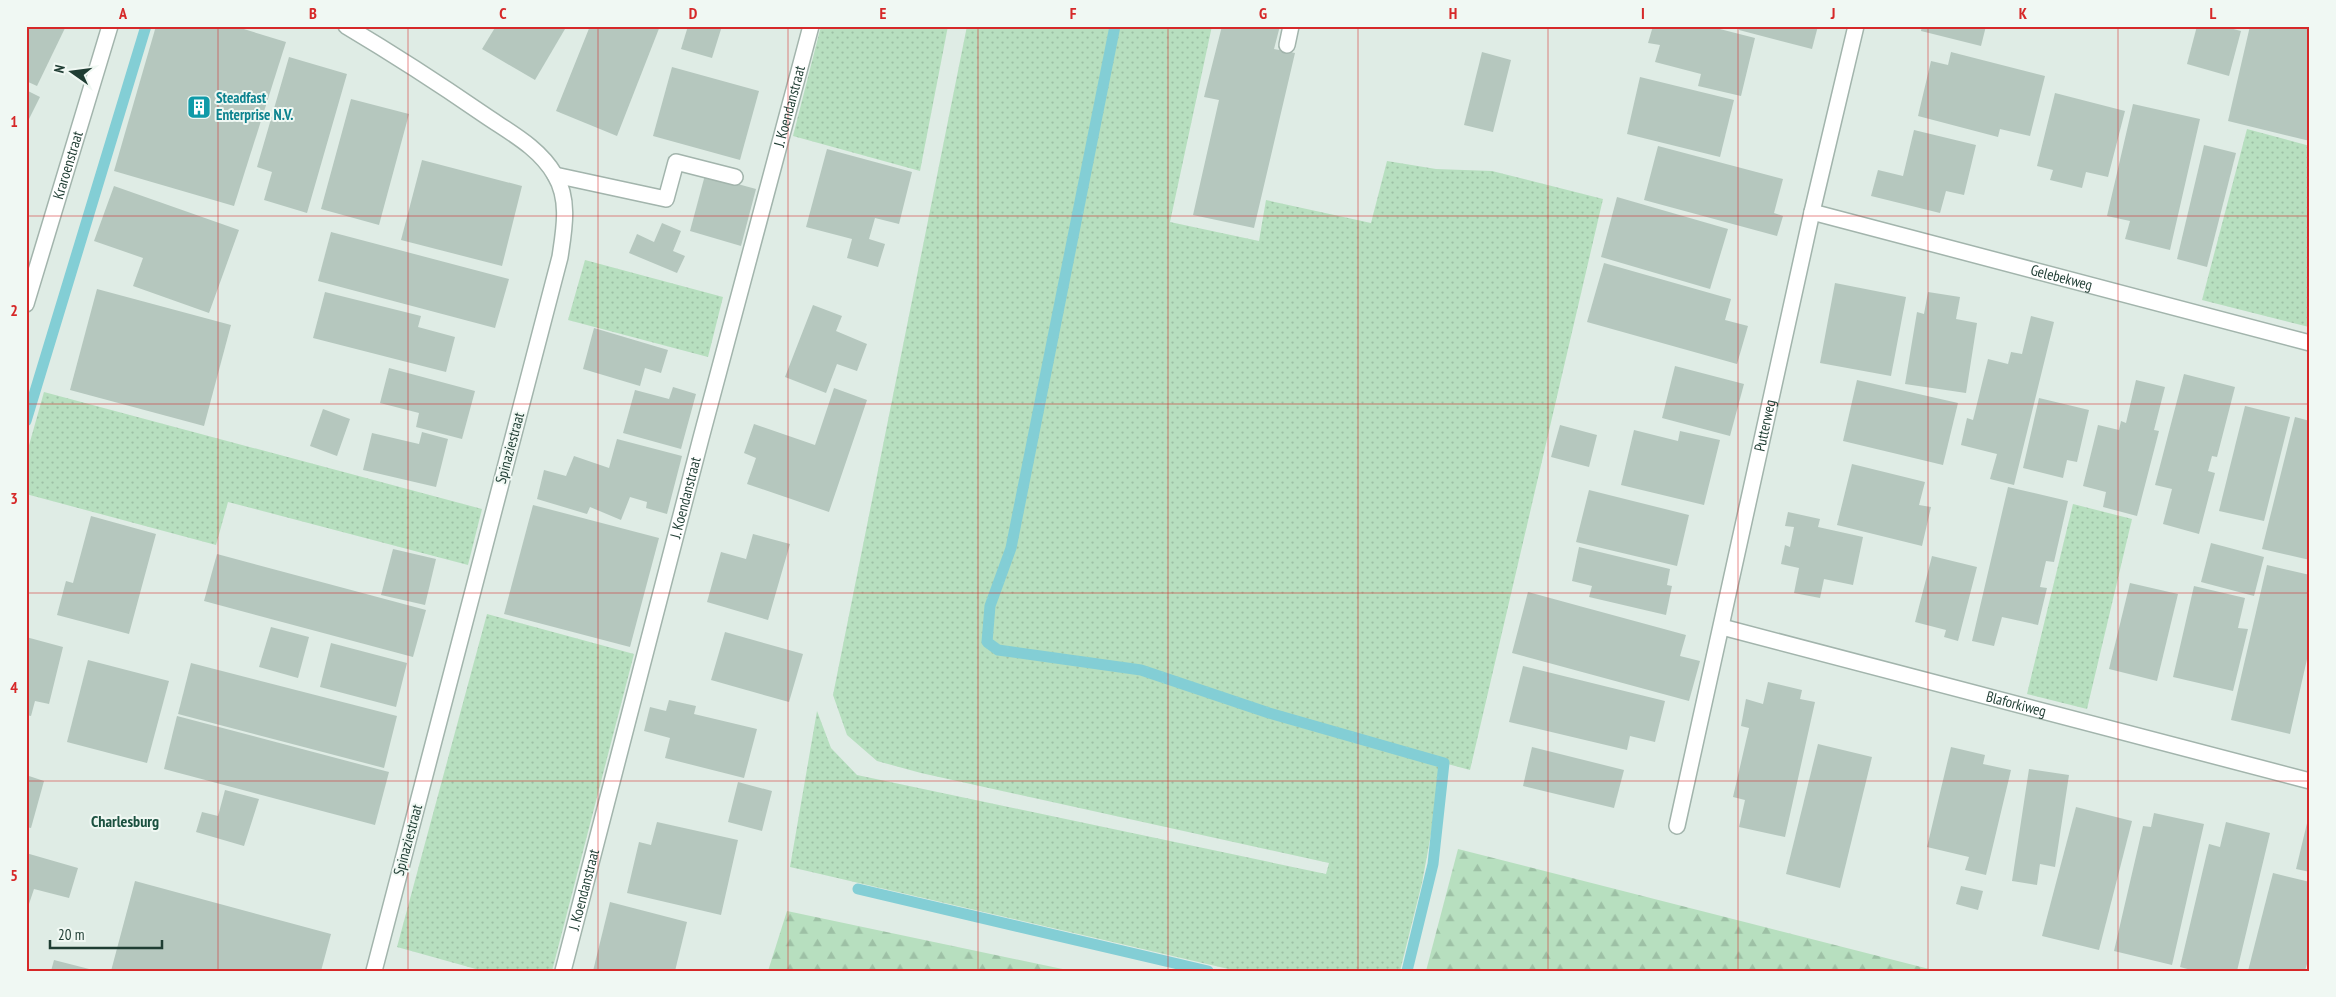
<svg xmlns="http://www.w3.org/2000/svg" width="2336" height="997" font-family="'PT Sans Narrow',sans-serif">
<style>
.grass{fill:url(#grass-dots)}
.forest{fill:url(#forest-firs)}
.lines{fill:none;stroke-linecap:round;stroke-linejoin:round}
.stream{stroke:#83ced5;stroke-width:11}
.building{fill:#b5c7be}
.service-casing{stroke:#a2b4ac;stroke-width:18}
.minor-casing{stroke:#a2b4ac;stroke-width:18}
.service{stroke:#fff;stroke-width:15}
.minor{stroke:#fff;stroke-width:15}
.grid{fill:none;stroke:#d62828;stroke-width:1;stroke-opacity:0.55}
.labels{text-anchor:middle;stroke-width:4;stroke-linejoin:round;paint-order:stroke}
.culture-label{font-size:15px;font-weight:bold;fill:#0d838f;stroke:#f0f8f3;text-anchor:start}
.street-label{font-size:15px;fill:#1f3d33;stroke:#f0f8f3}
.neighbourhood-label{font-size:16px;font-weight:bold;fill:#1a503f;stroke:#f0f8f3}
.neatline{fill:none;stroke:#d62828;stroke-width:2}
.grid-label{font-size:16px;text-anchor:middle;font-weight:bold;fill:#d62828}
</style>
<defs>
<pattern id="grass-dots" width="8" height="8" patternUnits="userSpaceOnUse" patternTransform="scale(1.25)"><rect width="8" height="8" fill="#b7dfbf"/><path d="M2 2h.1M6 6h.1" fill="none" stroke="#9dc0a5" stroke-width="1.8" stroke-linecap="round"/></pattern>
<pattern id="forest-firs" width="22" height="20" patternUnits="userSpaceOnUse" patternTransform="scale(1.25)"><rect width="22" height="20" fill="#b7dfbf"/><path d="M5 1l3.5 6h-7zM16 11l3.5 6h-7z" fill="#9dc0a5"/></pattern>
</defs>
<rect width="100%" height="100%" fill="#dfece5"/>
<g class="grass">
<path d="M821,26H948L920,171L793,136Z"/>
<path d="M967,26H1212L1170,222L1259,241L1266,200L1371,223L1387,161L1436,169L1492,171L1603,199L1470,770L1444,763L1422,883L1400,971H1237L790,867L817,711L831,748L857,775L1326,874L1329,863L921,773L877,761L847,735L833,695Z"/>
<path d="M2247,129L2310,146L2309,327L2202,300Z"/>
<path d="M585,260L723,297L708,357L568,320Z"/>
<path d="M44,392L482,509L468,565L228,502L216,545L26,494V456Z"/>
<path d="M2073,504L2132,519L2087,709L2027,694Z"/>
<path d="M487,614L634,654L552,971H483L397,947Z"/>
</g>
<g class="forest">
<path d="M1458,849L1937,971H1426Z"/>
<path d="M787,911L1072,971H768Z"/>
</g>
<g class="lines">
<g class="stream">
<path d="M1115,26L1011,548L990,606L987,642L998,650L1141,670L1269,713L1444,763L1433,864L1407,971"/>
<path d="M26,421L146,26"/>
<path d="M858,889L1208,971"/>
</g>
</g>
<g class="building">
<path d="M26,26H66L37,86L26,81Z"/>
<path d="M156,26H234L286,42L234,206L114,171Z"/>
<path d="M496,26H561L565,29L535,80L482,49Z"/>
<path d="M590,26H660L617,136L556,111Z"/>
<path d="M688,26H722L712,58L681,49Z"/>
<path d="M1222,26H1280L1274,49L1295,53L1254,228L1193,215L1219,100L1204,97Z"/>
<path d="M1653,26H1708L1755,38L1741,96L1698,86L1701,74L1655,62L1660,45L1648,43Z"/>
<path d="M1740,26H1818L1812,49L1739,30Z"/>
<path d="M1922,26H1986L1981,46L1921,31Z"/>
<path d="M2197,26H2222L2241,31L2229,76L2187,64Z"/>
<path d="M2250,26H2310V141L2228,121Z"/>
<path d="M1482,52L1511,60L1493,132L1464,125Z"/>
<path d="M1951,52L2045,76L2030,136L2000,129L1998,137L1918,116L1931,61L1948,65Z"/>
<path d="M289,57L347,74L307,213L264,200L272,172L257,167Z"/>
<path d="M672,67L759,91L740,160L653,136Z"/>
<path d="M1640,77L1734,100L1720,157L1627,134Z"/>
<path d="M26,90L40,97L26,125Z"/>
<path d="M2055,93L2125,111L2108,177L2086,172L2082,188L2050,180L2053,170L2037,166Z"/>
<path d="M351,99L409,114L379,225L321,209Z"/>
<path d="M2133,104L2200,119L2170,250L2125,239L2130,221L2107,216Z"/>
<path d="M1914,130L1976,145L1964,195L1946,191L1940,213L1871,196L1878,170L1903,176Z"/>
<path d="M2204,145L2236,153L2207,267L2177,259Z"/>
<path d="M1658,146L1783,179L1774,213L1783,216L1777,236L1644,200Z"/>
<path d="M827,149L912,172L899,224L875,218L869,239L885,244L878,267L847,258L852,239L806,227Z"/>
<path d="M422,160L522,186L502,266L401,240Z"/>
<path d="M705,175L756,189L741,246L690,231Z"/>
<path d="M114,186L239,230L209,313L133,286L143,258L94,241Z"/>
<path d="M1617,197L1728,229L1710,289L1601,257Z"/>
<path d="M662,223L681,231L673,251L685,256L677,273L629,253L637,234L654,242Z"/>
<path d="M331,232L509,279L495,328L318,281Z"/>
<path d="M1604,263L1731,299L1725,320L1748,326L1737,364L1587,322Z"/>
<path d="M1835,283L1906,297L1891,376L1820,363Z"/>
<path d="M97,289L231,325L204,426L70,390Z"/>
<path d="M325,292L421,316L418,327L455,337L446,372L313,338Z"/>
<path d="M1928,292L1960,297L1956,319L1977,323L1966,393L1905,384L1917,312L1924,314Z"/>
<path d="M813,305L842,316L836,331L867,344L857,371L837,364L826,393L785,377Z"/>
<path d="M2031,316L2054,322L2014,485L1990,479L1997,454L1961,445L1967,418L1973,420L1988,359L2008,364L2011,352L2022,354Z"/>
<path d="M594,328L668,350L661,373L645,368L640,386L583,369Z"/>
<path d="M1675,366L1744,384L1730,436L1662,418Z"/>
<path d="M389,368L475,391L462,439L416,427L419,413L380,403Z"/>
<path d="M2184,374L2235,387L2217,457L2212,456L2208,471L2215,473L2199,534L2163,524L2172,489L2155,485Z"/>
<path d="M1857,380L1958,403L1943,465L1843,441Z"/>
<path d="M2136,380L2165,387L2154,430L2159,431L2137,516L2103,507L2106,492L2083,486L2098,425L2119,430L2121,421L2126,423Z"/>
<path d="M673,387L696,394L681,449L623,433L635,390L669,399Z"/>
<path d="M834,388L867,400L829,512L747,484L756,458L744,453L754,424L815,445Z"/>
<path d="M2039,398L2089,410L2077,462L2067,460L2063,478L2023,468Z"/>
<path d="M2245,406L2290,417L2264,521L2219,511Z"/>
<path d="M323,409L350,419L337,456L310,446Z"/>
<path d="M2295,417L2310,421V560L2262,549Z"/>
<path d="M1560,425L1597,435L1589,467L1551,457Z"/>
<path d="M1634,430L1678,441L1680,431L1720,440L1704,505L1621,485Z"/>
<path d="M422,432L448,439L436,487L363,470L372,433L419,444Z"/>
<path d="M617,439L682,456L667,514L646,508L647,502L630,497L621,520L590,507L587,514L537,499L544,470L566,476L574,456L609,468Z"/>
<path d="M1852,464L1925,482L1919,505L1931,507L1922,546L1837,525Z"/>
<path d="M2008,487L2068,501L2054,562L2046,561L2040,587L2047,588L2038,625L2002,617L1994,646L1972,641Z"/>
<path d="M1589,490L1689,515L1677,566L1576,542Z"/>
<path d="M533,505L659,538L630,647L504,614Z"/>
<path d="M1788,512L1820,519L1818,527L1863,537L1853,585L1824,579L1820,598L1794,593L1799,568L1781,564L1785,545L1790,547L1794,527L1785,526Z"/>
<path d="M91,516L156,534L129,634L57,615L66,581L73,583Z"/>
<path d="M753,534L790,544L768,620L707,602L721,552L746,559Z"/>
<path d="M2211,543L2264,557L2254,596L2201,582Z"/>
<path d="M1579,547L1670,569L1667,585L1672,586L1666,615L1589,597L1592,586L1572,581Z"/>
<path d="M393,549L436,559L425,605L381,595Z"/>
<path d="M217,554L426,610L413,657L204,601Z"/>
<path d="M1932,556L1977,567L1958,641L1944,637L1946,630L1915,622Z"/>
<path d="M2267,565L2310,575V646L2290,734L2231,720Z"/>
<path d="M2130,583L2178,594L2157,681L2109,669Z"/>
<path d="M2194,586L2245,598L2238,628L2248,629L2233,691L2173,677Z"/>
<path d="M1528,592L1686,635L1680,656L1700,661L1689,701L1512,653Z"/>
<path d="M271,627L309,637L298,678L259,667Z"/>
<path d="M725,632L803,654L789,702L711,680Z"/>
<path d="M26,637L63,647L49,704L35,701L31,716L26,715Z"/>
<path d="M331,643L407,663L396,707L320,687Z"/>
<path d="M88,660L169,681L147,763L67,742Z"/>
<path d="M191,663L397,716L384,768L178,714Z"/>
<path d="M1523,666L1665,701L1655,742L1630,736L1627,750L1509,722Z"/>
<path d="M1768,682L1802,690L1800,699L1815,702L1785,837L1739,827L1745,800L1733,797L1749,728L1741,726L1746,699L1763,704Z"/>
<path d="M669,700L696,706L694,714L757,729L744,778L665,758L670,738L644,731L650,707L666,711Z"/>
<path d="M177,716L389,772L375,825L164,769Z"/>
<path d="M1818,744L1872,757L1840,888L1786,874Z"/>
<path d="M1532,747L1624,770L1614,808L1523,786Z"/>
<path d="M1951,747L1985,755L1983,764L2011,770L1986,875L1965,870L1969,857L1927,847Z"/>
<path d="M2029,769L2069,775L2055,867L2040,864L2037,885L2012,881Z"/>
<path d="M26,775L44,781L31,828L26,827Z"/>
<path d="M738,782L772,791L762,831L728,822Z"/>
<path d="M225,790L259,799L244,846L196,832L202,812L218,816Z"/>
<path d="M2076,807L2132,821L2099,950L2042,936Z"/>
<path d="M2154,813L2204,824L2172,965L2114,951L2143,826L2151,827Z"/>
<path d="M2308,819H2310V872L2296,869Z"/>
<path d="M657,822L738,840L721,915L627,893L639,842L651,845Z"/>
<path d="M2226,822L2270,833L2237,971H2195L2180,967L2209,844L2220,847Z"/>
<path d="M26,853L78,868L69,898L34,889L26,913Z"/>
<path d="M2273,873L2310,882V953L2305,971H2248Z"/>
<path d="M135,881L331,934L321,971H111Z"/>
<path d="M1961,886L1983,891L1978,910L1956,904Z"/>
<path d="M610,902L687,922L675,971H593Z"/>
<path d="M54,960L93,970L92,971H51Z"/>
</g>
<g class="lines">
<g class="service-casing">
<path id="service" d="M555,175L666,199L676,162L735,177"/>
</g>
<g class="minor-casing">
<g id="minor">
<path d="M346,26C393,54 438,83 483,114C509,132 539,147 555,175C570,200 564,230 560,257L374,971"/>
<path d="M1287,45L1291,26"/>
<path id="s1" d="M1812,212L2310,343"/>
<path id="s2" d="M26,304L110,26"/>
<path id="s3" d="M1722,627L2310,781"/>
<path id="s4" d="M1677,826L1812,212L1856,26"/>
<path id="s5" d="M563,971L701,438L811,26"/>
</g>
</g>
<use href="#service" class="service"/>
<use href="#minor" class="minor"/>
</g>
<path class="grid" d="M218,26V971M408,26V971M598,26V971M788,26V971M978,26V971M1168,26V971M1358,26V971M1548,26V971M1738,26V971M1928,26V971M2118,26V971M26,216H2310M26,404H2310M26,593H2310M26,781H2310"/>
<defs>
<g id="building-square" transform="scale(1.25)"><rect x="-9" y="-9" width="18" height="18" rx="4" fill="#0f9aa8" stroke="#f0f8f3"/><path d="M-4-6H4V6H1V3H-1V6H-4ZM-2.5-4.3h1.7v1.8h-1.7ZM.8-4.3h1.7v1.8H.8ZM-2.5-1h1.7V.8h-1.7ZM.8-1h1.7V.8H.8Z" fill="#fff"/></g>
</defs>
<g fill-rule="evenodd">
<use href="#building-square" x="199" y="107"/>
</g>
<g class="labels">
<g class="culture-label">
<text x="216" y="103">Steadfast<tspan x="216" dy="17">Enterprise N.V.</tspan></text>
</g>
<g class="street-label">
<text dy="5" stroke="none"><textPath href="#s5" startOffset="894">J. Koendanstraat</textPath></text>
<text dy="5" stroke="none"><textPath href="#s2" startOffset="145">Kraroenstraat</textPath></text>
<text dy="5" stroke="none"><textPath href="#s1" startOffset="258">Gelebekweg</textPath></text>
<text dy="5" stroke="none"><textPath href="#s4" startOffset="410">Putterweg</textPath></text>
<text transform="translate(510 448) rotate(-75)" y="5">Spinaziestraat</text>
<text dy="5" stroke="none"><textPath href="#s5" startOffset="489">J. Koendanstraat</textPath></text>
<text dy="5" stroke="none"><textPath href="#s3" startOffset="304">Blaforkiweg</textPath></text>
<text transform="translate(408 840) rotate(-75)" y="5">Spinaziestraat</text>
<text dy="5" stroke="none"><textPath href="#s5" startOffset="84">J. Koendanstraat</textPath></text>
</g>
<g class="neighbourhood-label">
<text x="125" y="827">Charlesburg</text>
</g>
</g>
<rect width="2336" height="997" fill="none" stroke="#f0f8f3" stroke-width="55"/>
<g transform="translate(72 72) rotate(284)" stroke="#f0f8f3" stroke-width="4" paint-order="stroke">
<path d="M0-4L9 19L0 12L-9 19Z" fill="#1f3d33"/>
<text y="-8" font-size="14" font-weight="bold" text-anchor="middle" fill="#1f3d33">N</text>
</g>
<path d="M50 940v8h112v-8" fill="none" stroke="#1f3d33" stroke-width="2.5"/>
<text x="58" y="940" font-size="15" fill="#1f3d33" stroke="#f0f8f3" stroke-width="4" paint-order="stroke">20 m</text>
<rect x="28" y="28" width="2280" height="942" class="neatline"/>
<g class="grid-label">
<text x="123" y="19">A</text>
<text x="313" y="19">B</text>
<text x="503" y="19">C</text>
<text x="693" y="19">D</text>
<text x="883" y="19">E</text>
<text x="1073" y="19">F</text>
<text x="1263" y="19">G</text>
<text x="1453" y="19">H</text>
<text x="1643" y="19">I</text>
<text x="1833" y="19">J</text>
<text x="2023" y="19">K</text>
<text x="2213" y="19">L</text>
<text x="14" y="127">1</text>
<text x="14" y="316">2</text>
<text x="14" y="504">3</text>
<text x="14" y="693">4</text>
<text x="14" y="881">5</text>
</g>
</svg>
